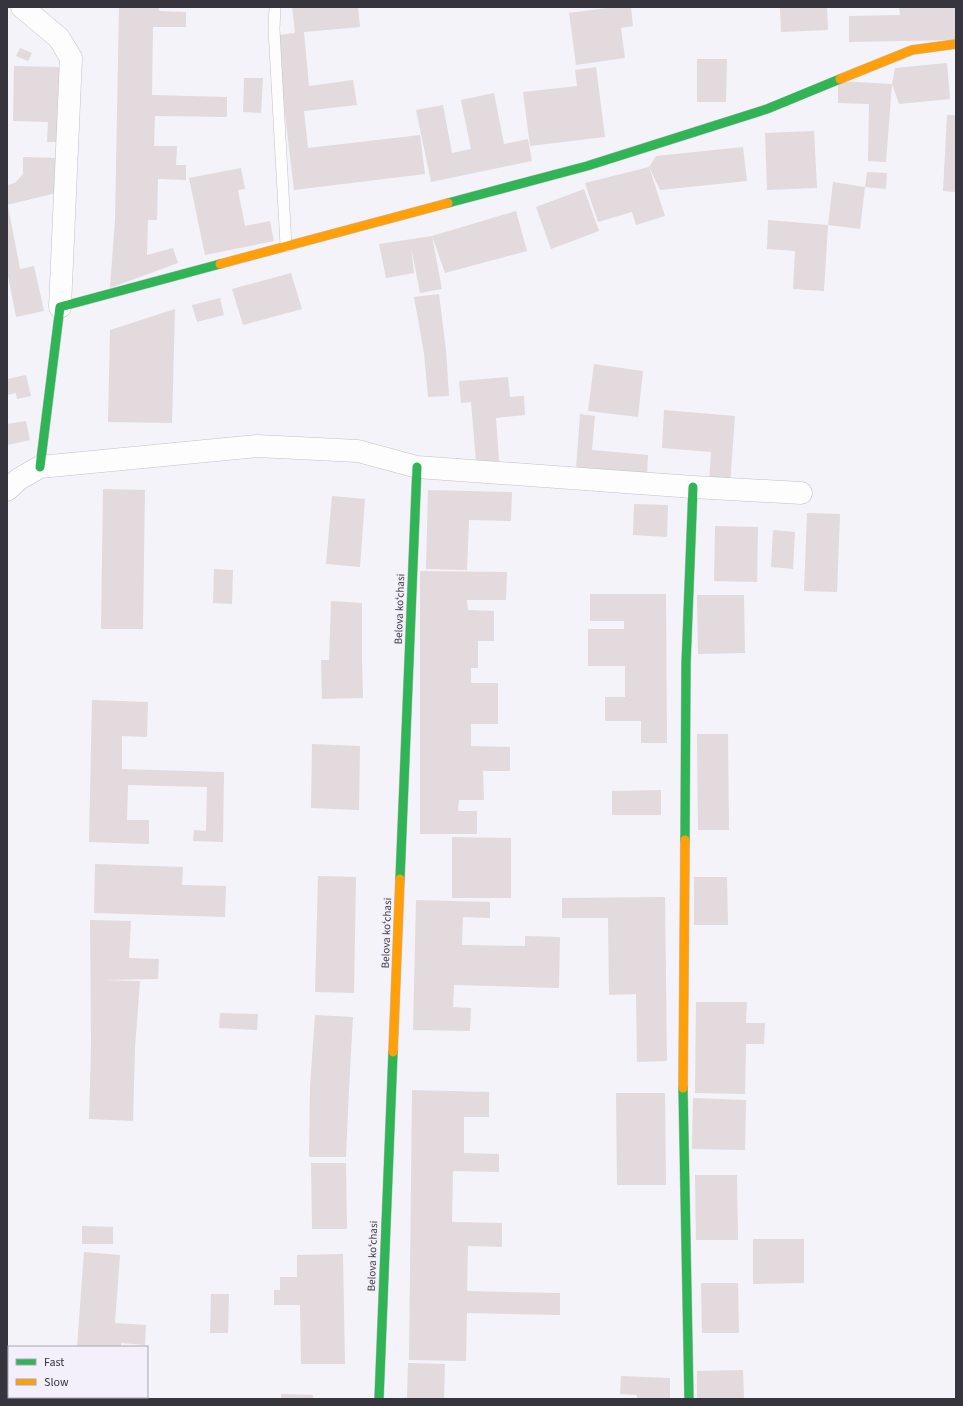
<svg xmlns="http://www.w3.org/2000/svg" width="963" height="1406" font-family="'Source Sans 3',sans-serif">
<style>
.building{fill:#e2dadc}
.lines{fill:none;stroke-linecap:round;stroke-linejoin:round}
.lane-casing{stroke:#c2c1c7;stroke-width:12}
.street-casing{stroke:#c2c1c7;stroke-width:23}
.fast-casing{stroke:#c2c1c7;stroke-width:10}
.slow-casing{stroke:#c2c1c7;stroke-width:10}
.lane{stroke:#fdfdfe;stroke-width:11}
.street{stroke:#fdfdfe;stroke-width:22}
.fast{stroke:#30b455;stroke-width:9}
.slow{stroke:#ff9f0a;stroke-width:9}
.labels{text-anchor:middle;stroke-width:3;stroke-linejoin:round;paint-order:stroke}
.street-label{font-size:11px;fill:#36343c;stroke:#f3f0fc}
</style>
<rect width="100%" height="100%" fill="#f4f3f9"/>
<g class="building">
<path d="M119,7H159V11L186,12V27H153L152,95L227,97V117L155,116L154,146H177L176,165H186V180L158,179L157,220H148L147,255L173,248L178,263L110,288L115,219Z"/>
<path d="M292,7H358L360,27L304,32L309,86L353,80L357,105L304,111L308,148L420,135L425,174L294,190L282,89L278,35L295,33Z"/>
<path d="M615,7H631L633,26L621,28L625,58L576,65L569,13Z"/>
<path d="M780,7H827L828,30L781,32Z"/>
<path d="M899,7H956V40L849,42V16L900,15Z"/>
<path d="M20,48L32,53L28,61L16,56Z"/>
<path d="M697,59H727L726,102H697Z"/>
<path d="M947,63L950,99L899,104L892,84L895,68Z"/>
<path d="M14,66L60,67L58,142H47L48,122L13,121Z"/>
<path d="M596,67L605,137L530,146L523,92L577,86L575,70Z"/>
<path d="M244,78H263L261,113L243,112Z"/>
<path d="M838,81L892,84L886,162L868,161L869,104L838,103Z"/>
<path d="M494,93L504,144L528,139L532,161L431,182L416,110L443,105L452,153L471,149L461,100Z"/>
<path d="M947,115H956V192L943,191Z"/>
<path d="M814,131L817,188L767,190L765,133Z"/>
<path d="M743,147L747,181L660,190L649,167L656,156Z"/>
<path d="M23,157L58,158L56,193L7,205V185L15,183L23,174Z"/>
<path d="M649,167L665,216L636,225L632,212L598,222L585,183Z"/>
<path d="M241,168L245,189L238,190L245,226L270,221L274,241L205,255L189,178Z"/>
<path d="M867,172L887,173L886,189L865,187Z"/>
<path d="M833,182L865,187L860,229L828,225L824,291L793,289L795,251L767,249L768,220L828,225Z"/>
<path d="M584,189L599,231L551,249L536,207Z"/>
<path d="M8,206L20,269L34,266L44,311L16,317L7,271Z"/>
<path d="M516,211L527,251L445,273L432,236Z"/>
<path d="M432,236L442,289L420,293L411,247L414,273L386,278L379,244Z"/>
<path d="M291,273L302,309L243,325L232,289Z"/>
<path d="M439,294L446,350L449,396L428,397L424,353L414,297Z"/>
<path d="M220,298L224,315L197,322L192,305Z"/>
<path d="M175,309L172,423L108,422L110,330Z"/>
<path d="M594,364L643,371L638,417L588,411Z"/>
<path d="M26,375L31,396L17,399L16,393L7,395V379Z"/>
<path d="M508,377L510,397L524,396L525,415L496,418L499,461L476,462L471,402L461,403L459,381Z"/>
<path d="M664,410L735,416L730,485L709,483L711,452L662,448Z"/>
<path d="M580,414L595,416L592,450L648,455L647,475L576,469Z"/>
<path d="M26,421L30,440L7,445V424Z"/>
<path d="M103,489L145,490L143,629H101Z"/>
<path d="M428,490L512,492L511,521L469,520L467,570L426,569Z"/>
<path d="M332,496L365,499L360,567L326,564Z"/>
<path d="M634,504L668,505L667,537L633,535Z"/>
<path d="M807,513L840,514L837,592L804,591Z"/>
<path d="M715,526L758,527L757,582L714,581Z"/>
<path d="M773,530L795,532L793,569L771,567Z"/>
<path d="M214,569L233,570L232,604L213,603Z"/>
<path d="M420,571L507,572L506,600H467L468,610L494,611V641H478V668H471V683H498V724H471V746L510,747V771H483L484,800H459L458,811H477V834H420Z"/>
<path d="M590,594H666L667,743H641V721H605V697H625V666H588V629H624V621H590Z"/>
<path d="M697,595H744L745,653L698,654Z"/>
<path d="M331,601L362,603V659L363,698L322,699L321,660H329Z"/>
<path d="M92,700L148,702L147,737L122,736V769L224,772L223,842L193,841L194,830L206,831L207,787L128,785L127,820H149V844L89,842Z"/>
<path d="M697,734H728L729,830H698Z"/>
<path d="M312,744L360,746L359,810L311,808Z"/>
<path d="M661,790V815H612V791Z"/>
<path d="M452,837L511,838V898H452Z"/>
<path d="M95,864L183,867L182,885L226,886L225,917L94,913Z"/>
<path d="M318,876L356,877L354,993L315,992Z"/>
<path d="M694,877H727L728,925H694Z"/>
<path d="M665,897L667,1061L637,1062L636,994L609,995L608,918H562V898Z"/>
<path d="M416,900L490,902V918L463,917L462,945L525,946V936L560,937L559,988L454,985L453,1007L471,1008L470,1031L413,1030Z"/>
<path d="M90,920L131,921L129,958L159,959L158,979L102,980L140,981L135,1048L133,1121L89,1119L91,1047Z"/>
<path d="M696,1002H747L746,1023H765L764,1044H746L745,1094L695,1093Z"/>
<path d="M220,1013L258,1014L257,1030L219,1028Z"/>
<path d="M315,1015L353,1017L349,1089L346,1157H309L310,1087Z"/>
<path d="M412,1090L489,1092V1117H464V1153L499,1154V1172L453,1171L452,1222L502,1223V1247L468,1246L467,1291L560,1293V1315L467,1313L466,1361L409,1360Z"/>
<path d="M616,1093H665L666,1185H617Z"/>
<path d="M693,1098L746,1100L745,1150L692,1149Z"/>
<path d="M311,1163H346L347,1229H312Z"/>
<path d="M695,1175H737L738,1240H696Z"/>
<path d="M82,1226L113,1227V1244H82Z"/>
<path d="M753,1239H804V1283L753,1284Z"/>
<path d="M84,1252L120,1255L115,1323L146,1325L145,1345L121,1343V1347H77Z"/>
<path d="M343,1254L345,1364H301L300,1305H274V1290H280V1277H297V1255Z"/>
<path d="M701,1283H738L739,1333H702Z"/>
<path d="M211,1294H229L228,1333H210Z"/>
<path d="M408,1363L445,1364L444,1399H407Z"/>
<path d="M743,1370L744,1399H697V1371Z"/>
<path d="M621,1376L670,1378V1399H637V1395L620,1394Z"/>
<path d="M281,1394L313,1395V1399H281Z"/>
<path d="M75,1397L125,1398V1399H75Z"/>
</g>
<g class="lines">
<g class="lane-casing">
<path id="lane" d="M275,7L274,29L286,246"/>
</g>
<g class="street-casing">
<g id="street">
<path d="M22,7L59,38L71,58L60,307"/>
<path d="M7,490L19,479L40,467L257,446L358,451L417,467L693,487L801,493"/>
</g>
</g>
<g class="fast-casing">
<g id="fast">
<path d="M448,203L587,166L767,109L840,79"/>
<path d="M40,467L60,307L220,264"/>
<path d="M685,840L686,664L693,487"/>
<path d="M400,879L417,467"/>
<path d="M683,1088L689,1399"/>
<path d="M379,1399L393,1052"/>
</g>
</g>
<g class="slow-casing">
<g id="slow">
<path d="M840,79L912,50L956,44"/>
<path d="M220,264L448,203"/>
<path d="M393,1052L400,879"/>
<path d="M683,1088L685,840"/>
</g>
</g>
<use href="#lane" class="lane"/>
<use href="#street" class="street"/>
<use href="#fast" class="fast"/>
<use href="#slow" class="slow"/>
</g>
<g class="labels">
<g class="street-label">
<text transform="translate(399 609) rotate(-88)" y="4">Belova koʻchasi</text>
<text transform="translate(386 933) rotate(-88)" y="4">Belova koʻchasi</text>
<text transform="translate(372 1256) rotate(-88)" y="4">Belova koʻchasi</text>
</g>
</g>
<rect width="963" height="1406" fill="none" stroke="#36343c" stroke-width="16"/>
<rect x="8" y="1346" width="140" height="52" fill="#f3f0fc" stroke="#a7a5af"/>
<rect x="16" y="1359" width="20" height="6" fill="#30b455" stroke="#a7a5af"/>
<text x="44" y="1366" font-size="12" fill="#36343c">Fast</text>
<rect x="16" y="1379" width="20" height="6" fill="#ff9f0a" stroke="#a7a5af"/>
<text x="44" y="1386" font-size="12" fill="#36343c">Slow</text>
</svg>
